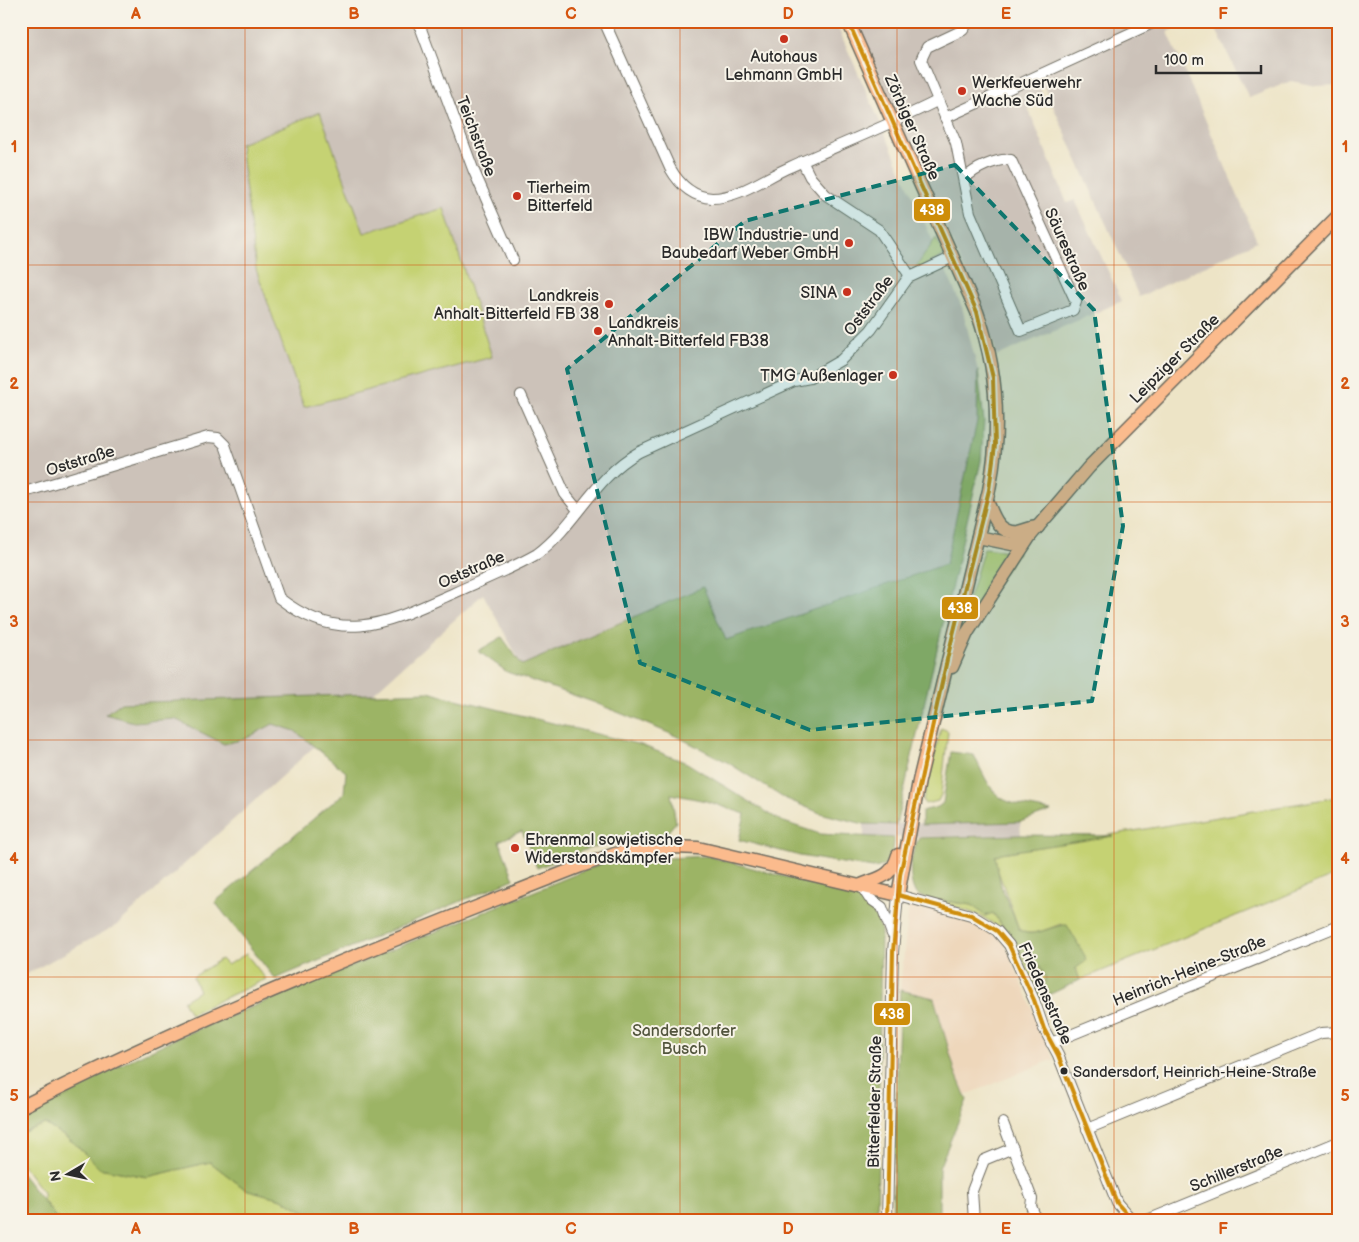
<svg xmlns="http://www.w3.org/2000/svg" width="1359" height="1242" font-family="'Balsamiq Sans',sans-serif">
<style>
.built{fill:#eed7bb}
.industrial{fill:#ccc2b9}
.green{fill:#c5d273;stroke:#787e4f}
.forest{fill:#9cb465;stroke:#647048}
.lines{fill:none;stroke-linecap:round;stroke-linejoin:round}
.minor-casing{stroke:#6f6c61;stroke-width:12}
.major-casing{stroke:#6f6c61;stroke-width:15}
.minor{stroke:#fff;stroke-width:10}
.major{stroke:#fbbb8d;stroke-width:12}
.bus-1-casing{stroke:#f7f3e8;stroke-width:8}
.bus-1{stroke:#ce8d09;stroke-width:4}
.marked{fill:#0f766e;fill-opacity:0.2;stroke:#0f766e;stroke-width:4;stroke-dasharray:10 6;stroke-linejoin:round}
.grid{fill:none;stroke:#d5540f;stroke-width:1;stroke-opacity:0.55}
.poi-dot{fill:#c8321e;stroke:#f7f3e8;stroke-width:2}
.bus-dot{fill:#2b2b2b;stroke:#f7f3e8;stroke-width:2}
.labels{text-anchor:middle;stroke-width:4;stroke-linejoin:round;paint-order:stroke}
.bus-label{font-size:15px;fill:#2b2b2b;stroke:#f7f3e8;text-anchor:start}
.poi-label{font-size:16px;fill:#2b2b2b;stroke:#f7f3e8;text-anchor:start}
.street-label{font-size:16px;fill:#2b2b2b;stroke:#f7f3e8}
.park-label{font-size:16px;fill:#52553d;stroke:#f7f3e8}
.line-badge{stroke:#f7f3e8;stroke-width:2}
.badge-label{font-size:14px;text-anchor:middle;font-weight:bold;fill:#fff}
.neatline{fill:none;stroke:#d5540f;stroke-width:2}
.grid-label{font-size:16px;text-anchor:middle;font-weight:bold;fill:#d5540f}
</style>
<rect width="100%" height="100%" fill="#f7f3e8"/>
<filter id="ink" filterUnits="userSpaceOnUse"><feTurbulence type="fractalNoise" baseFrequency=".02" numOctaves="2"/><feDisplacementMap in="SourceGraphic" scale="10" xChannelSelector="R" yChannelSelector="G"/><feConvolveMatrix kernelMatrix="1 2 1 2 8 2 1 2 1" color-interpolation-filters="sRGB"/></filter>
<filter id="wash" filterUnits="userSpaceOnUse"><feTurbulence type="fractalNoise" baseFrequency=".0096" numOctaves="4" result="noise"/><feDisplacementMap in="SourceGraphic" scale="20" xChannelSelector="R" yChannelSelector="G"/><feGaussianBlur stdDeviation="1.12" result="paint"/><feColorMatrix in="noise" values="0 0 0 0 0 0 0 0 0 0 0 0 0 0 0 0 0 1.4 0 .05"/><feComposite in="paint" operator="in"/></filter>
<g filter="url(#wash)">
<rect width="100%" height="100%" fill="#ede4c6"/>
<path class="built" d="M909,905L941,910L983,924L1005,944L1054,1059L966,1095L955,1071L934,998L900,990Z"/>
<g class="industrial">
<path d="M21,21H835L962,307L978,371L977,421L947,564L725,640L702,587L522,665L483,594L117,925L21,977Z"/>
<path d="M856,21H1191L1168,32L1257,241L1139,297L1044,86L1040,88L1044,100L1028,108L1067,203L1075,200L1122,301L997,356L987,322Z"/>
<path d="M1212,21H1338V85L1317,86L1291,81L1249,98Z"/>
<path d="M1020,822L1021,835L864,838V824Z"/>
</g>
<g class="green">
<path d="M320,112L364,233L444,208L492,357L304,407L256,269L240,144Z"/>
<path d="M936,238L944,253L942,257L914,270Z"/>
<path d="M984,548L1018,552L955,644Z"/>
<path d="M941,728L948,731L941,795L938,801L925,804L923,801Z"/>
<path d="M1338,797V874L1080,980L1061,924C1049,928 1029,939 1019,929L994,860L995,856L1001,853Z"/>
<path d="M924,898L972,905L985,915L993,913L1022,954L1040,967L1045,976V984L1035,988C1005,919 994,918 924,898Z"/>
<path d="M246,954L266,979L190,1014L183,1001L199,991L193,977L221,959L227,965Z"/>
<path d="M45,1124L73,1142L99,1168L147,1177L210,1162L245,1189L282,1199L323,1221H59L43,1200V1193L21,1163V1133Z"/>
</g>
<g class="forest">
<path d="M978,371L984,421L981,461L896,825L864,824L820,813L782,797L727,762L676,736L593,702L507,672L478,651L502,637L522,665L703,587L726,640L946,564L977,421Z"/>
<path d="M428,692L641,745L687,763L781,821L820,834L894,838C894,853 890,867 873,868L800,856L739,840L745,814L706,801L671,794L676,822L665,835L590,848L537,868L522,831L499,841L514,879L275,979L215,902L344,793L346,772L295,731L273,724L245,739L224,744L175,719L134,722L105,714L121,703Z"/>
<path d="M951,752L974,755C997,805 998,801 1051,811L1020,822L922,825V811L938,807L943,803Z"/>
<path d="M1021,835L1113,836L1001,853L995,856L1001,886L1019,929C1031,941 1052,924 1067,925L1085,956L1086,961L1075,969L1080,980L1040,999L1035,988L1045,983V976L1040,967L1028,965L1016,943L993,913L985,916L972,905L924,898L916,894C907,879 910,853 919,838Z"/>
<path d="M708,856L856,896L871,903L881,930L877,1221H323L282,1199L245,1189L210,1162L147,1177L99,1168L73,1142L45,1124L21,1133V1113L174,1039L608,861Z"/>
<path d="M900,990L934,998L955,1071L967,1100L939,1168V1221H892Z"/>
<path d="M21,1173L59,1221H21Z"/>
</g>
</g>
<g filter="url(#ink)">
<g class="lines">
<g class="minor-casing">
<g id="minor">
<path d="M418,21L473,169L513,260"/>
<path d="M604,21L670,168C679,184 693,197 712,198C739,198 766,177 790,167C839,145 889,125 937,101"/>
<path d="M945,118L1157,21"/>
<path d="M802,161L810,177L826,195L879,230L910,276"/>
<path d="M964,179C974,169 996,158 1011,160L1076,302L1073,310L1021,331L970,213L956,143L921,60L927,47L963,30L969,21"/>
<path d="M521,395L565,494L577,509"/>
<path d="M21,493L208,437L218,438L225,445L279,598C343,648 390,621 454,593C482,580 511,569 537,554C577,524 593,478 639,452L794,381L810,378L841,360L871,330L908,278L953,257"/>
<path d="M862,887L869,898L882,907L892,934"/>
<path d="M1051,1043L1338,926"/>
<path d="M1003,1123L1032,1199L1031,1206L1037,1221"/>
<path d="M1087,1129L1321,1033L1338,1032"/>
<path d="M887,1221L893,952L898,895L971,915L997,931L1009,945L1034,1000L1044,1029L1058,1055L1117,1203L1133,1221"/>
<path d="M974,1221L972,1191L984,1160L1013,1148"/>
<path d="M1145,1221L1338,1142"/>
</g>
</g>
<g class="major-casing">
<g id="major">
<path d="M987,501C993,515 998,534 1018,532C1025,531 1030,527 1038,527"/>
<path d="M978,537L1012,544L1030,536"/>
<path d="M952,667L967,633L1030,536L1089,467L1338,216"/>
<path d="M859,886C879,877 891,879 898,855"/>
<path d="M21,1107C202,1015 392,940 581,866L615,854L641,849L674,847L698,848L898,895L919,781L989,490C1001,430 998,370 977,312L848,21"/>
</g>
</g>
<use href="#minor" class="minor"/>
<use href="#major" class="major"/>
<g class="bus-1-casing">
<g id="bus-1">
<path d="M848,21L977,312L993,378L995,445L989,490L948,655L900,875L893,952L887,1221"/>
<path d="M898,895L971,915L997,931L1009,945L1034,1000L1044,1029L1058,1055L1117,1203L1133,1221"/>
</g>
</g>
<use href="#bus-1" class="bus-1"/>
</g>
</g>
<path class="marked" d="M955,165L1094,310L1123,526L1092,701L810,730L640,663L567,369L745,221Z"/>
<path class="grid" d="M245,21V1221M462,21V1221M680,21V1221M897,21V1221M1114,21V1221M21,265H1338M21,502H1338M21,740H1338M21,977H1338"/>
<g class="poi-dot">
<circle cx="784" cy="39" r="5"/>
<circle cx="962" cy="91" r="5"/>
<circle cx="517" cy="196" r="5"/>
<circle cx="849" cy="243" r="5"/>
<circle cx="847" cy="292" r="5"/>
<circle cx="609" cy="304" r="5"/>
<circle cx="598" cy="331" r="5"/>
<circle cx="893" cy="375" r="5"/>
<circle cx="515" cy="848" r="5"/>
</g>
<circle class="bus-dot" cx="1064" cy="1071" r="4.5"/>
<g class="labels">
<g class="bus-label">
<text x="1073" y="1077">Sandersdorf, Heinrich-Heine-Straße</text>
</g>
<g class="poi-label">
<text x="784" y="62" text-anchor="middle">Autohaus<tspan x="784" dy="18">Lehmann GmbH</tspan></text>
<text x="972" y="88">Werkfeuerwehr<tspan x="972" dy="18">Wache Süd</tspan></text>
<text x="527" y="193">Tierheim<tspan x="527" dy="18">Bitterfeld</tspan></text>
<text x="839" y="240" text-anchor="end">IBW Industrie- und<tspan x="839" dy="18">Baubedarf Weber GmbH</tspan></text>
<text x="837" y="298" text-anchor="end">SINA</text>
<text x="599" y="301" text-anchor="end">Landkreis<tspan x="599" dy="18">Anhalt-Bitterfeld FB 38</tspan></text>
<text x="608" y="328">Landkreis<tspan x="608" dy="18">Anhalt-Bitterfeld FB38</tspan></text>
<text x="883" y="381" text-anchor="end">TMG Außenlager</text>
<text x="525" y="845">Ehrenmal sowjetische<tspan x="525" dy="18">Widerstandskämpfer</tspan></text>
</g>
<g class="street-label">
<text transform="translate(913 127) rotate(66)" y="6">Zörbiger Straße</text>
<text transform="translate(477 136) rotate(69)" y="6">Teichstraße</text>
<text transform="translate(1068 249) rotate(66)" y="6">Säurestraße</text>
<text transform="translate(868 305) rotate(-53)" y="6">Oststraße</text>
<text transform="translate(1174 358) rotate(-45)" y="6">Leipziger Straße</text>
<text transform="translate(80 460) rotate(-17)" y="6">Oststraße</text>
<text transform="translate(471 569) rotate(-24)" y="6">Oststraße</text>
<text transform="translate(1189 970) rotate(-22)" y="6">Heinrich-Heine-Straße</text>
<text transform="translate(1046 993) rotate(66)" y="6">Friedensstraße</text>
<text transform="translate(874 1102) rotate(-89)" y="6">Bitterfelder Straße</text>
<text transform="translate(1236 1168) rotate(-22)" y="6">Schillerstraße</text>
</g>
<g class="park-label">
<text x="684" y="1036">Sandersdorfer<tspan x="684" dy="18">Busch</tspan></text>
</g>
</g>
<g class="line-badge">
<rect x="913" y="198" width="38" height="24" rx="5" fill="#ce8d09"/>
<rect x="941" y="596" width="38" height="24" rx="5" fill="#ce8d09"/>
<rect x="873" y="1002" width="38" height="24" rx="5" fill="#ce8d09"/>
</g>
<g class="badge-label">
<text x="932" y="215">438</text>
<text x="960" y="613">438</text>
<text x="892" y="1019">438</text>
</g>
<rect width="1359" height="1242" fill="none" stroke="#f7f3e8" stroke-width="55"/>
<g transform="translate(68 1174) rotate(261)" stroke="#f7f3e8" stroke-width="4" paint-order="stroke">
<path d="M0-4L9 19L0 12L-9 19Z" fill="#2b2b2b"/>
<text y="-8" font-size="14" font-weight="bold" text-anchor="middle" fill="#2b2b2b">N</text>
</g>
<path d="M1156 65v8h105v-8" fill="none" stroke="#2b2b2b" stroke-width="2.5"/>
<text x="1164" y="65" font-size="15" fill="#2b2b2b" stroke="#f7f3e8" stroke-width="4" paint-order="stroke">100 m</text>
<rect x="28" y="28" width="1304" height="1186" class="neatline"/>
<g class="grid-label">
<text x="136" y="19">A</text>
<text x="354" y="19">B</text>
<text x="571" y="19">C</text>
<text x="788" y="19">D</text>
<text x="1006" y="19">E</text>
<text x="1223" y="19">F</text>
<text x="14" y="152">1</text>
<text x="1345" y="152">1</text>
<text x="14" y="389">2</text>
<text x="1345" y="389">2</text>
<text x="14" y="627">3</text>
<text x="1345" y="627">3</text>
<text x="14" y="864">4</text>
<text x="1345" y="864">4</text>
<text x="14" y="1101">5</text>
<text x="1345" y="1101">5</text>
<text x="136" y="1234">A</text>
<text x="354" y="1234">B</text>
<text x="571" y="1234">C</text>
<text x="788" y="1234">D</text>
<text x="1006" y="1234">E</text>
<text x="1223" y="1234">F</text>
</g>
</svg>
